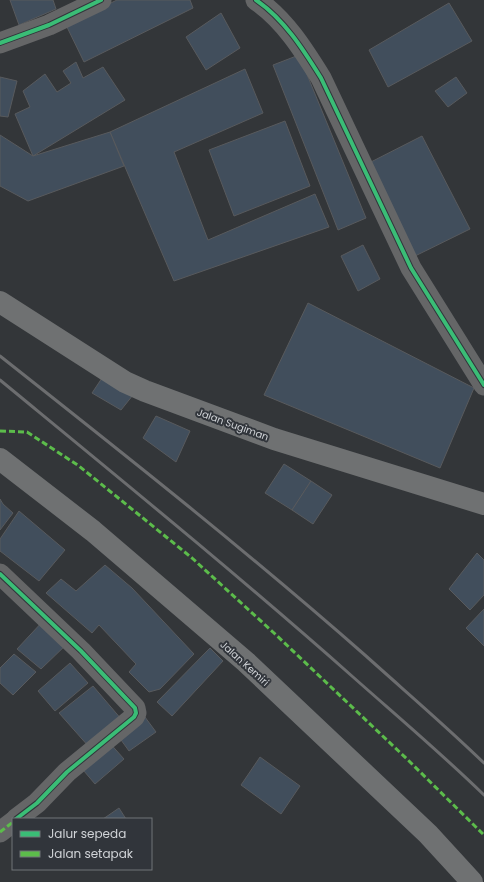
<svg xmlns="http://www.w3.org/2000/svg" width="484" height="882" font-family="Poppins,sans-serif">
<style>
.building{fill:#414e5c;stroke:#585a5d}
.lines{fill:none;stroke-linecap:round;stroke-linejoin:round}
.minor{stroke:#656667;stroke-width:21}
.secondary{stroke:#6f7172;stroke-width:22}
.rail{stroke:#6c6d6f;stroke-width:3}
.quiet{stroke:#5cbc4b;stroke-width:3;stroke-dasharray:6 3;stroke-linecap:butt}
.cycleway-casing{stroke:#31353b;stroke-width:6}
.cycleway{stroke:#3abd76;stroke-width:4}
.labels{text-anchor:middle;stroke-width:4;stroke-linejoin:round;paint-order:stroke}
.street-label{font-size:10px;fill:#d0d3d7;stroke:#31353b}
</style>
<rect width="100%" height="100%" fill="#333639"/>
<g class="building">
<path d="M10,0H53L56,9L19,25Z"/>
<path d="M117,0H190L193,8L84,62L66,25Z"/>
<path d="M449,3L472,41L388,87L369,50Z"/>
<path d="M221,13L240,48L206,70L186,37Z"/>
<path d="M299,55L366,218L338,230L273,65Z"/>
<path d="M76,62L83,78L103,67L125,100L33,156L15,114L30,107L23,91L45,74L57,92L71,83L63,71Z"/>
<path d="M245,69L263,113L174,152L208,240L315,194L329,227L174,281L110,132Z"/>
<path d="M0,77L17,81L8,117L0,116Z"/>
<path d="M456,77L467,93L448,107L435,91Z"/>
<path d="M285,121L310,186L234,216L209,150Z"/>
<path d="M110,132L124,166L28,201L0,186V135L33,156Z"/>
<path d="M422,136L470,229L413,257L365,165Z"/>
<path d="M363,245L380,279L358,291L341,256Z"/>
<path d="M308,303L474,388L440,468L264,395Z"/>
<path d="M104,375L133,395L121,410L92,393Z"/>
<path d="M156,416L190,431L176,462L143,438Z"/>
<path d="M284,464L311,481L292,510L265,493Z"/>
<path d="M311,481L332,495L313,524L292,510Z"/>
<path d="M0,499L3,504L13,513L0,530Z"/>
<path d="M19,511L65,550L39,581L0,551V539Z"/>
<path d="M477,553L484,560V595L470,610L449,589Z"/>
<path d="M105,565L132,588L194,654L160,689L149,692L129,672L136,664L99,625L92,633L46,593L61,579L76,591Z"/>
<path d="M484,609V646L466,628Z"/>
<path d="M44,620L69,642L41,669L17,649Z"/>
<path d="M210,648L223,661L172,716L157,702Z"/>
<path d="M14,654L36,672L13,695L0,683V668Z"/>
<path d="M70,663L88,683L55,711L38,691Z"/>
<path d="M93,686L122,720L90,748L59,713Z"/>
<path d="M142,713L156,732L129,751L116,733Z"/>
<path d="M107,740L124,759L95,784L78,764Z"/>
<path d="M260,757L300,786L281,814L241,785Z"/>
<path d="M119,808L126,819H103Z"/>
</g>
<g class="lines">
<g class="minor">
<path d="M256,0C284,19 303,49 321,78L411,268L484,385"/>
<path d="M0,43L49,25L101,0"/>
<path d="M0,574L81,651L135,708L136,713L134,717L67,772L37,803L16,819"/>
<path d="M0,832L13,822"/>
</g>
<g class="secondary">
<path d="M0,302L125,382L145,391L274,439L484,504"/>
<path d="M0,459L93,531L246,662L428,834L472,882"/>
</g>
<g class="rail">
<path d="M0,356C124,454 248,552 366,656C406,692 446,726 484,763"/>
<path d="M0,380C119,478 238,575 353,677C397,716 442,754 484,795"/>
</g>
<g class="quiet">
<path d="M0,431L27,432L79,466L192,558L274,633L408,760L484,835"/>
<path d="M0,832L13,822"/>
</g>
<g class="cycleway-casing">
<g id="cycleway">
<path d="M256,0C284,19 303,49 321,78L411,268L484,385"/>
<path d="M0,43L49,25L101,0"/>
<path d="M0,574L81,651L135,708L136,713L134,717L67,772L37,803L16,819"/>
</g>
</g>
<use href="#cycleway" class="cycleway"/>
</g>
<g class="labels">
<g class="street-label">
<text transform="translate(233 424) rotate(20)" y="4">Jalan Sugiman</text>
<text transform="translate(245 663) rotate(42)" y="4">Jalan Kemiri</text>
</g>
</g>
<rect x="12" y="818" width="140" height="52" fill="#31353b" stroke="#717479"/>
<rect x="20" y="831" width="20" height="6" fill="#3abd76" stroke="#717479"/>
<text x="48" y="838" font-size="12" fill="#d0d3d7">Jalur sepeda</text>
<rect x="20" y="851" width="20" height="6" fill="#5cbc4b" stroke="#717479"/>
<text x="48" y="858" font-size="12" fill="#d0d3d7">Jalan setapak</text>
</svg>
